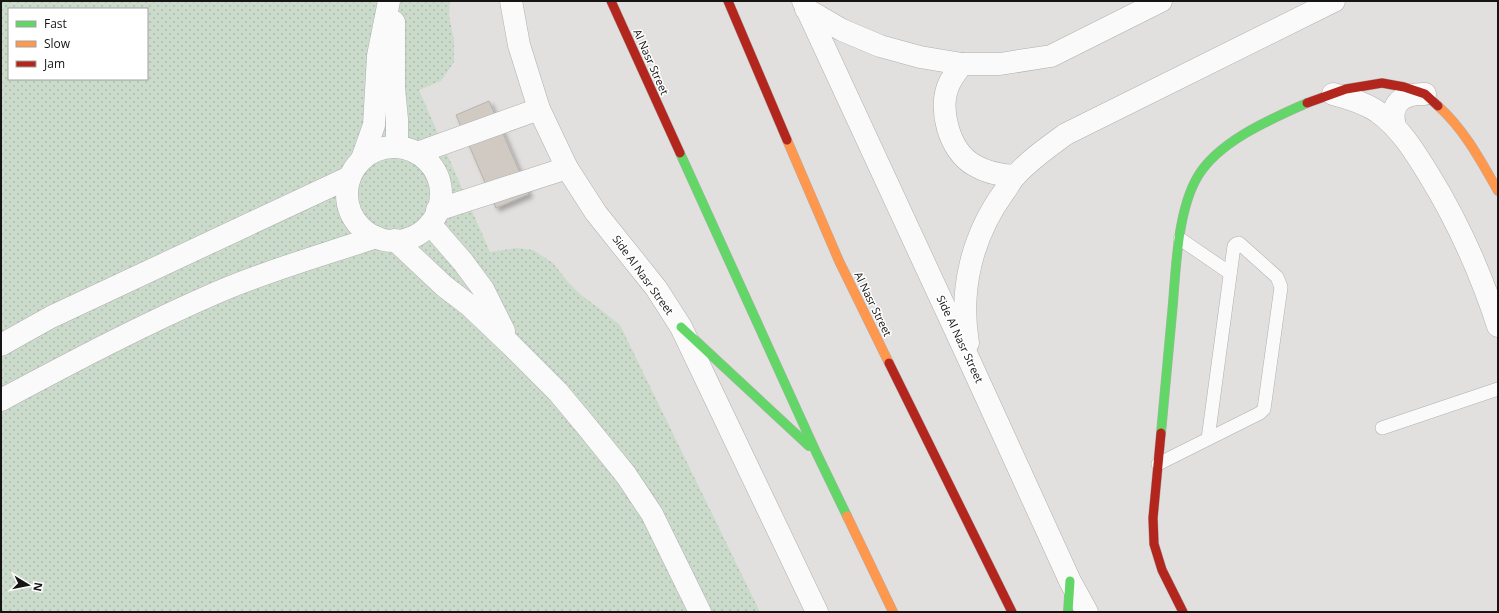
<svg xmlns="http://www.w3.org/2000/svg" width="1499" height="613" font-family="'Open Sans',sans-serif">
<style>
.grass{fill:url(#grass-dots);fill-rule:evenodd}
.building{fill:#d0cac2;stroke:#b4b3b1;filter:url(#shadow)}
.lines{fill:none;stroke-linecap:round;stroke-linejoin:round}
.lane-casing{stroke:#b0afae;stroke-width:14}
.street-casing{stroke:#b0afae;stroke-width:23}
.fast-casing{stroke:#b0afae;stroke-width:10}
.slow-casing{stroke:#b0afae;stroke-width:10}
.jam-casing{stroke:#b0afae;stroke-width:10}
.lane{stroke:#fbfafa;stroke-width:13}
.street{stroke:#fbfafa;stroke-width:22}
.fast{stroke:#63d668;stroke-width:9}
.slow{stroke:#ff974d;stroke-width:9}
.jam{stroke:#b3261e;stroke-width:9}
.labels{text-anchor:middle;stroke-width:3;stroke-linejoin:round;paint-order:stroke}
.street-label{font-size:11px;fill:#161514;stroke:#fff}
</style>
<defs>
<pattern id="grass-dots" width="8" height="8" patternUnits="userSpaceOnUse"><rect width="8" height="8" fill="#cbdbcb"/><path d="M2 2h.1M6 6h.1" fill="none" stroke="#aebbad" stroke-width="1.8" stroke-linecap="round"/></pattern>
<filter id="shadow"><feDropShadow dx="3.5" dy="3.5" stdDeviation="2" flood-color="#0004"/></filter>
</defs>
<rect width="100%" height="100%" fill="#e2e0de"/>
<path class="grass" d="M1,1H450L449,15L454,41V62L441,81L419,90L490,252L517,248L533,250L553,263L568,282L581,295L600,309L620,325L760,612H1ZM9,9H147V79H9Z"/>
<path class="building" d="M489,101L529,194L496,208L456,115Z"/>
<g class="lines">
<g class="lane-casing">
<g id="lane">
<path d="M1180,239L1230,273"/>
<path d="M1382,428L1498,389"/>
<path d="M1158,464L1260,413L1264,409L1281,287L1277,277L1239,243L1236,244L1234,246L1208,439"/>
</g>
</g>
<g class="street-casing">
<g id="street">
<path d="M511,1L519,45L539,109L567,168L596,213L656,288L681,327L817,612"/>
<path d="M803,1L971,364L1070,581L1087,612"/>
<path d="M806,9L842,30L880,46L920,57L962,64H1000L1051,56L1161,1"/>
<path d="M394,22V88L397,119V147"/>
<path d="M962,64C958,70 953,76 950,82C937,107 949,151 974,165C987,173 1000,175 1015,176"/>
<path d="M1333,94C1349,98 1365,103 1378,112C1400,128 1415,152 1429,175C1458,222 1481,274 1498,326"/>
<path d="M1395,126C1389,103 1403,93 1425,94"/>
<circle cx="394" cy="194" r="47"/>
<path d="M417,153L539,109"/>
<path d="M362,159L374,125L378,56L389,1"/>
<path d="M437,210L567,168"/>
<path d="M430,224L463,262L483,289L504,331"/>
<path d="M395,240L444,286L470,306L512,346L558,392L588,428L626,475L652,514L700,612"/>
<path d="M968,343C959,290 972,236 1004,192C1008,187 1011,180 1016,175C1031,159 1048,147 1066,134L1334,1"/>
<path d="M1,345L51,317L350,177"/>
<path d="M1,400C72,362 144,324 218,292C269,270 323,255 376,237"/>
</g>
</g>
<g class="fast-casing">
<g id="fast">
<path d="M680,153L816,452L847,516"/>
<path d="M681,327L809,446"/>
<path d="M1161,433C1165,390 1169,347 1173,303C1176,266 1178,209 1198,176C1219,141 1271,119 1307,103"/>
<path d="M1068,612L1070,581"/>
</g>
</g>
<g class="slow-casing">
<g id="slow">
<path d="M1438,106C1464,129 1481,161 1498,191"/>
<path d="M787,140L839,261L889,363"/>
<path d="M847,516L893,612"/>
</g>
</g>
<g class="jam-casing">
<g id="jam">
<path d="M611,1L680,153"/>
<path d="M728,1L787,140"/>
<path d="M1307,103L1346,89L1382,83L1404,87L1425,94L1438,106"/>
<path d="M889,363L1012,612"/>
<path d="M1161,433L1153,518L1154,544L1162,570L1183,612"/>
</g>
</g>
<use href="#lane" class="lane"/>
<use href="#street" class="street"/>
<use href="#fast" class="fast"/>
<use href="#slow" class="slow"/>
<use href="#jam" class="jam"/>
</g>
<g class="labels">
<g class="street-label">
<text transform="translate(651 62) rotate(66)" y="4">Al Nasr Street</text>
<text transform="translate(643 275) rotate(54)" y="4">Side Al Nasr Street</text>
<text transform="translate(873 304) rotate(64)" y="4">Al Nasr Street</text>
<text transform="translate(960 339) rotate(65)" y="4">Side Al Nasr Street</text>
</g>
</g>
<rect width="1499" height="613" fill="none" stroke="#161514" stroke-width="4"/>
<rect x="8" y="8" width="140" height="72" fill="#ffffff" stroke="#a2a1a1"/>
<rect x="16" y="21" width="20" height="6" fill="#63d668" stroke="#a2a1a1"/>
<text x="44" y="28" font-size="12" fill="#161514">Fast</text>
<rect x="16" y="41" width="20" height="6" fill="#ff974d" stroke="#a2a1a1"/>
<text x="44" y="48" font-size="12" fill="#161514">Slow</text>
<rect x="16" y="61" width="20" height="6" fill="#b3261e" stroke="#a2a1a1"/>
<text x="44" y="68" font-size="12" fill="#161514">Jam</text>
<g transform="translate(28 585) rotate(100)" stroke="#ffffff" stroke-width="3" paint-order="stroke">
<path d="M0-3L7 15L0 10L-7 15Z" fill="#161514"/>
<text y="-6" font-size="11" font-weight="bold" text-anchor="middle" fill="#161514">N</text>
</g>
</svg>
